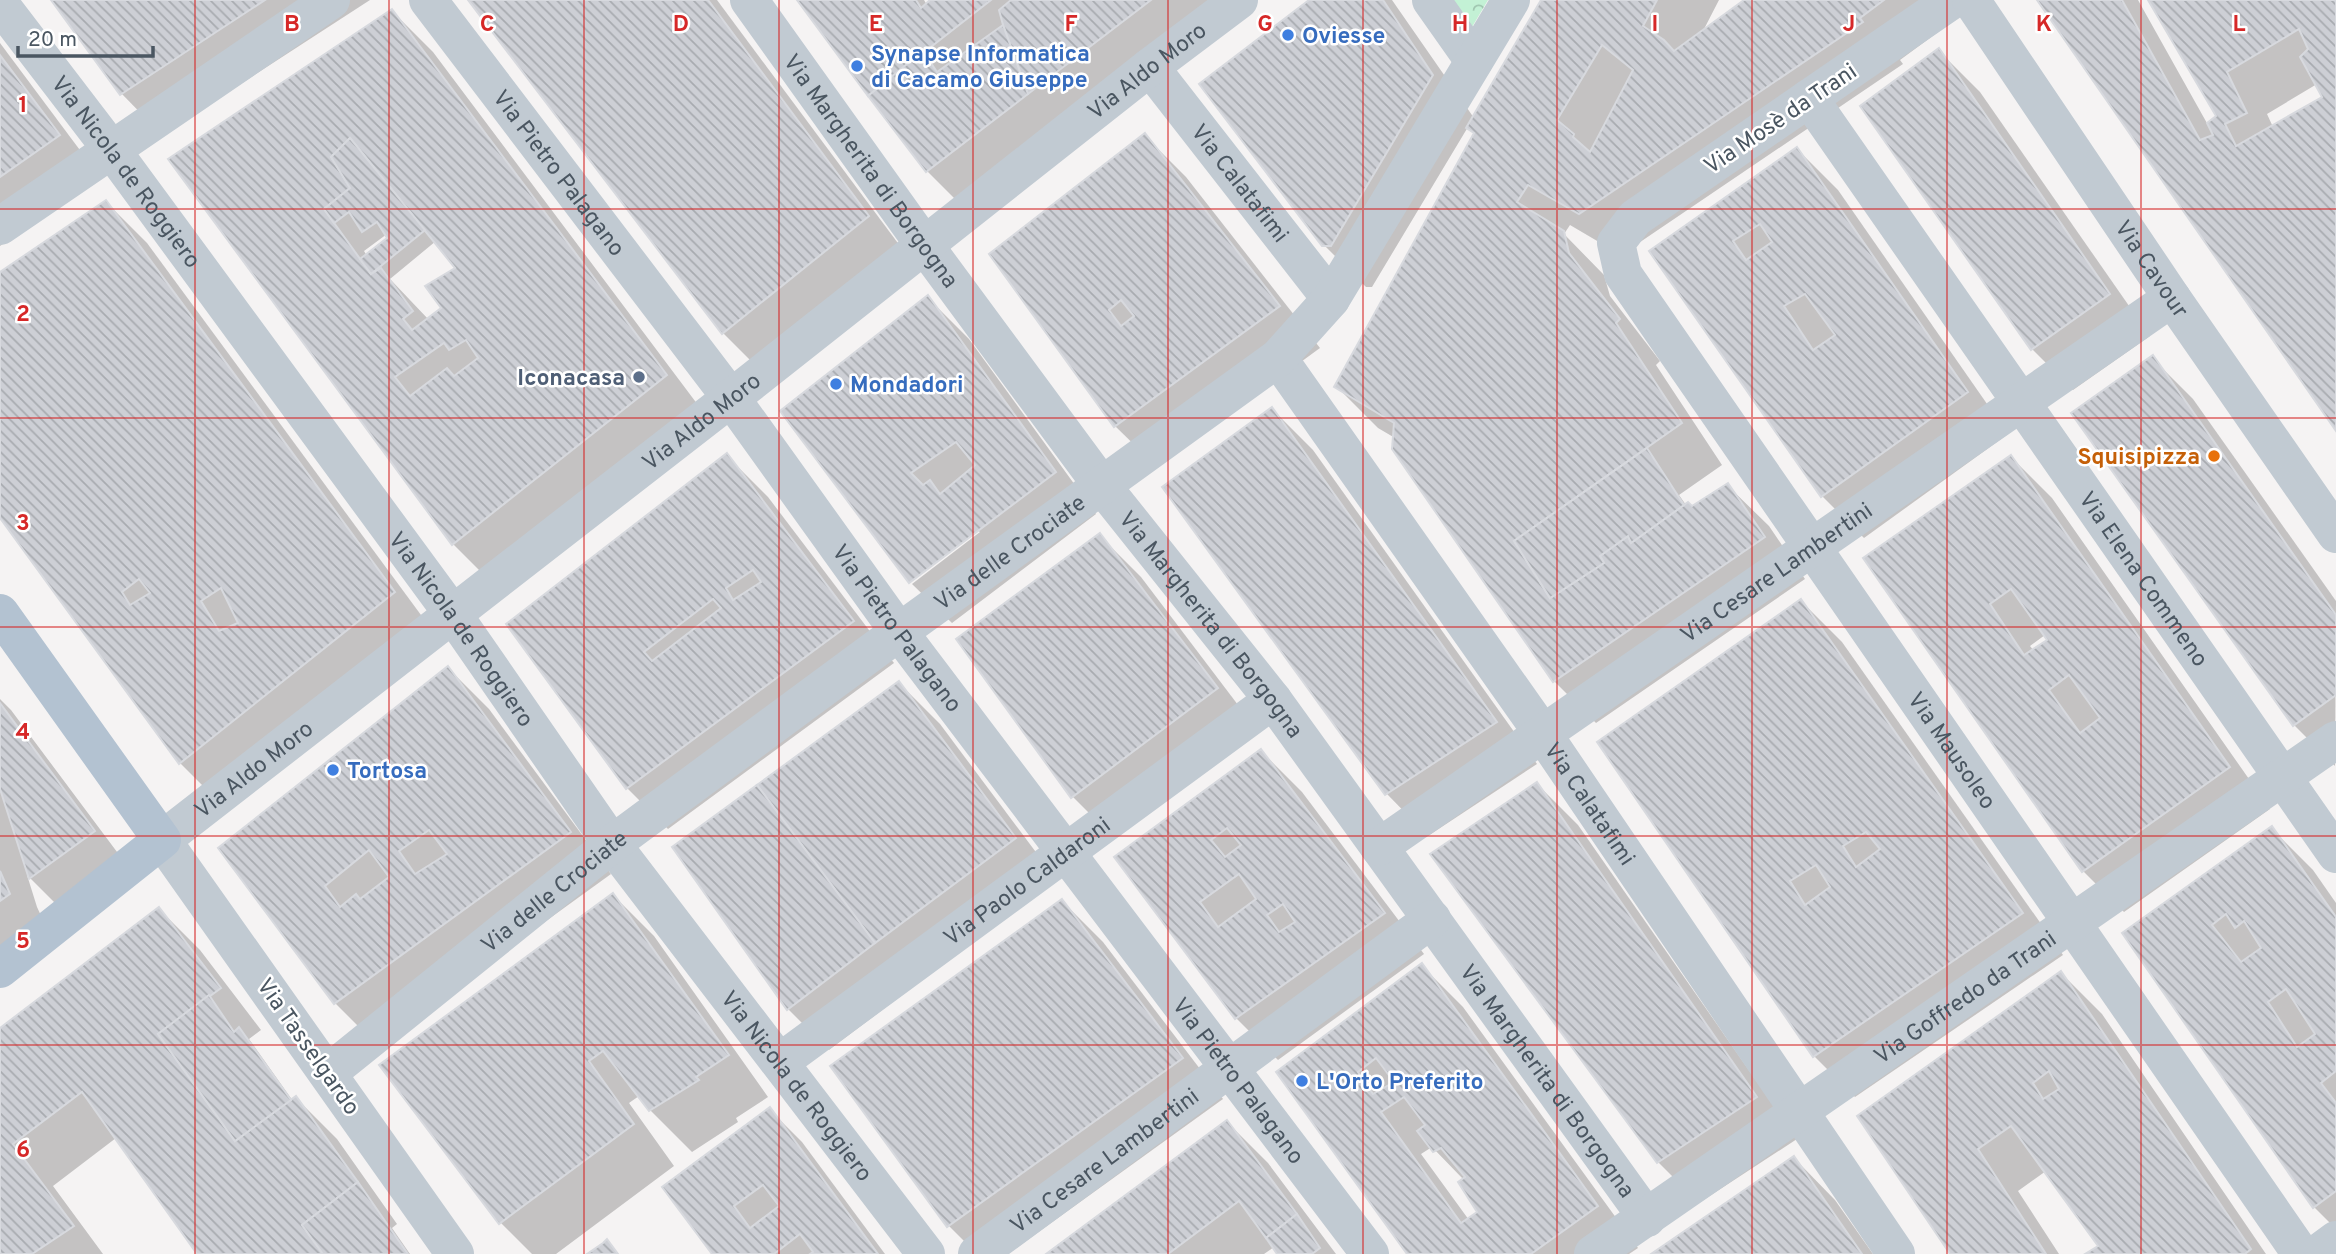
<svg xmlns="http://www.w3.org/2000/svg" width="2336" height="1254" font-family="Overpass,sans-serif">
<style>
.park{fill:url(#park-crowns)}
.shadow{fill:#0003;fill-rule:evenodd}
.building{fill:url(#building-back-hatch);stroke:#d7d9de;stroke-width:2;fill-rule:evenodd}
.lines{fill:none;stroke-linecap:round;stroke-linejoin:round}
.minor{stroke:#c1cad2;stroke-width:38}
.major{stroke:#b3c2d1;stroke-width:38}
.grid{fill:none;stroke:#d62828;stroke-width:2;stroke-opacity:0.55}
.shop-dot{fill:#3f7fe0;stroke:#fff;stroke-width:2.5}
.service-dot{fill:#5c6f8a;stroke:#fff;stroke-width:2.5}
.food-dot{fill:#e8710a;stroke:#fff;stroke-width:2.5}
.labels{text-anchor:middle;stroke-width:5;stroke-linejoin:round;paint-order:stroke}
.shop-label{font-size:23px;font-weight:bold;fill:#366cbe;stroke:#fff;text-anchor:start}
.street-label{font-size:23px;fill:#4a5661;stroke:#fff}
.service-label{font-size:23px;font-weight:bold;fill:#4e5e75;stroke:#fff;text-anchor:end}
.food-label{font-size:23px;font-weight:bold;fill:#c56008;stroke:#fff;text-anchor:end}
.grid-label{font-size:23px;text-anchor:middle;font-weight:bold;fill:#d62828;stroke:#fff;stroke-width:5;stroke-linejoin:round;paint-order:stroke}
</style>
<defs>
<pattern id="park-crowns" width="20" height="18" patternUnits="userSpaceOnUse" patternTransform="scale(1.75)"><rect width="20" height="18" fill="#c3f1d5"/><path d="M2 6a3 3 0 1 1 6 0M12 15a3 3 0 1 1 6 0" fill="none" stroke="#a0c6b0"/></pattern>
<pattern id="building-back-hatch" width="6" height="6" patternUnits="userSpaceOnUse" patternTransform="scale(1.75)"><rect width="6" height="6" fill="#cdcfd5"/><path d="M-1 5l2 2M0 0l6 6M5-1l2 2" fill="none" stroke="#a8abb0"/></pattern>
</defs>
<rect width="100%" height="100%" fill="#f5f3f3"/>
<path class="park" d="M1447,0H1488L1469,32Z"/>
<g class="shadow">
<path d="M53,0H370L162,135L121,93Z"/>
<path d="M470,0H717L909,258L764,374L723,333Z"/>
<path d="M799,0H924L927,5L933,0H1220L960,204L927,171Z"/>
<path d="M1311,0H1392L1474,118L1543,0H1719L1702,33L1747,0H1932L1949,24L1900,60L1903,64L1621,255L1570,225L1564,234L1604,275L1610,296L1660,361L1656,365L1722,465L1679,495L1686,505L1692,509L1727,485L1769,526L1805,579L1596,723L1554,681L1393,449L1395,438L1378,428L1337,387L1476,135L1468,127L1372,287H1366L1324,245Z"/>
<path d="M2039,0H2138L2208,125L2219,117L2150,0H2336V430ZM2317,84L2324,98L2273,127L2267,114Z"/>
<path d="M392,11L433,52L707,417L494,585L453,544L170,160ZM387,234L390,238L367,256L364,251ZM436,241L457,268L443,308L429,320L390,279Z"/>
<path d="M0,43L100,177L0,246Z"/>
<path d="M1939,51L1980,92L2150,336L2073,390L2032,349Z"/>
<path d="M1145,136L1186,177L1320,348L1157,467L1115,426L991,254Z"/>
<path d="M1797,149L1838,190L2008,434L1864,538L1822,496L1651,251Z"/>
<path d="M106,202L147,243L435,634L221,804L180,763L0,514V274Z"/>
<path d="M928,298L969,339L1096,514L952,623L912,584L980,532L782,411Z"/>
<path d="M2152,358L2193,399L2336,601L2335,766L2294,725Z"/>
<path d="M1272,409L1313,450L1537,764L1428,836L1387,794L1164,488Z"/>
<path d="M727,456L768,497L894,663L668,829L627,788L508,624Z"/>
<path d="M2011,457L2052,498L2270,809L2124,912L2083,871L1866,558ZM2045,635L2049,640L2034,651L2030,646Z"/>
<path d="M1100,536L1141,577L1257,730L1114,838L1073,797Z"/>
<path d="M1801,601L1842,642L2063,955L1855,1097L1814,1056L1599,743Z"/>
<path d="M448,668L489,709L611,874L376,1044L335,1003L221,848Z"/>
<path d="M899,683L940,724L1056,879L829,1050L788,1009Z"/>
<path d="M0,699L11,710L126,864L62,910L27,875L37,907L50,935L0,974Z"/>
<path d="M1261,751L1302,792L1424,954L1278,1060L1236,1018L1116,857Z"/>
<path d="M1537,784L1578,825L1797,1139L1699,1203L1658,1162Z"/>
<path d="M2271,828L2313,870L2336,903V1229L2314,1207L2125,933Z"/>
<path d="M613,895L654,936L768,1097L736,1118L738,1122L692,1152L650,1110L639,1096L629,1103L674,1166L556,1254H532L501,1223L382,1066Z"/>
<path d="M1062,901L1103,942L1223,1099L1008,1254H977L949,1226L833,1067Z"/>
<path d="M159,909L200,950L261,1030L249,1039L293,1101L296,1098L337,1139L397,1224L392,1228L410,1254H200L116,1138L53,1186L103,1254H0V1030Z"/>
<path d="M1422,966L1463,1007L1638,1248L1629,1254H1409L1279,1072ZM1432,1147L1464,1180L1479,1212L1469,1220L1421,1154Z"/>
<path d="M2061,973L2102,1014L2266,1254H2089L2101,1247L2046,1171L2018,1191L2059,1254H1953L1859,1117Z"/>
<path d="M770,1110L802,1142L885,1254H714Z"/>
<path d="M1227,1122L1268,1163L1336,1254H1279L1274,1247L1264,1254H1049Z"/>
<path d="M1794,1158L1835,1200L1873,1254H1654Z"/>
</g>
<g class="building">
<path d="M51,0H265L120,95Z"/>
<path d="M468,0H708L869,216L722,334Z"/>
<path d="M797,0H916L921,8L930,0H991L868,96Z"/>
<path d="M1011,0H1151L1028,94L1003,25L999,10Z"/>
<path d="M1309,0H1383L1433,75L1331,246H1322L1199,84Z"/>
<path d="M1541,0H1657L1643,26L1664,40L1674,51L1744,0H1884L1860,18L1863,22L1579,214L1528,185L1517,202L1564,231L1569,253L1620,319L1616,323L1682,423L1514,541L1550,598L1604,563L1600,556L1628,536L1631,543L1688,502L1692,506L1728,483L1765,537L1553,682L1392,449L1394,423L1334,387L1474,133L1466,128ZM1602,45L1633,70L1590,152L1573,137L1574,134L1557,120Z"/>
<path d="M2037,0H2122L2200,140L2213,135L2207,123L2216,116L2148,0H2336V431ZM2299,29L2308,49L2300,57L2322,97L2236,146L2225,124L2247,113L2227,72Z"/>
<path d="M392,9L667,375L452,545L168,159ZM350,138L455,268L425,286L441,308L412,330L403,319L413,311L381,268L371,274L324,209L350,188L331,157ZM466,340L478,358L454,376L447,368L410,396L395,377L444,343L449,350Z"/>
<path d="M1003,25L1028,94L926,172L868,96L923,51L937,72Z"/>
<path d="M1939,48L2110,294L2031,350L1860,106Z"/>
<path d="M0,55L60,135L0,177Z"/>
<path d="M1145,133L1280,306L1114,427L989,254ZM1121,300L1134,316L1121,326L1109,310Z"/>
<path d="M350,138L425,230L371,274L360,259L387,238L377,222L362,232L349,212L334,223L324,209L350,188L331,157Z"/>
<path d="M1797,147L1968,392L1821,497L1649,251ZM1760,224L1772,242L1746,260L1733,241ZM1805,294L1835,335L1813,350L1784,306Z"/>
<path d="M106,200L395,592L179,764L0,518V272ZM139,579L150,593L130,605L122,592ZM221,588L238,623L219,631L201,601Z"/>
<path d="M928,295L1056,472L909,583L780,411ZM956,442L975,465L940,494L930,480L923,485L911,473Z"/>
<path d="M2153,355L2336,615V695L2293,726L2071,413Z"/>
<path d="M1272,407L1497,722L1385,795L1162,487Z"/>
<path d="M1647,448L1684,505L1631,543L1628,536L1600,556L1604,563L1550,598L1514,541Z"/>
<path d="M727,453L854,621L626,789L506,624ZM753,570L761,582L733,600L726,588ZM713,599L721,608L652,661L644,652Z"/>
<path d="M2011,455L2230,767L2082,872L1863,558ZM2011,589L2047,640L2024,655L1990,604ZM2069,675L2100,718L2080,733L2049,690Z"/>
<path d="M1100,533L1218,688L1071,798L956,639Z"/>
<path d="M1801,599L2023,913L1813,1057L1597,742ZM1866,832L1880,849L1856,867L1843,846ZM1816,865L1830,887L1805,905L1790,881Z"/>
<path d="M448,666L571,832L334,1004L218,848ZM429,830L447,854L415,874L399,851ZM369,850L389,877L360,899L356,894L340,907L325,886Z"/>
<path d="M899,681L1016,838L875,943L757,785Z"/>
<path d="M0,703L95,831L29,879L0,789Z"/>
<path d="M1261,749L1385,913L1235,1019L1114,857ZM1227,828L1241,845L1225,857L1211,840ZM1239,874L1256,899L1218,927L1200,902ZM1283,904L1295,922L1279,932L1267,915Z"/>
<path d="M1537,782L1757,1097L1657,1163L1430,854Z"/>
<path d="M757,785L875,943L787,1010L672,847Z"/>
<path d="M2272,826L2336,917V1071L2321,1083L2336,1103V1191L2313,1208L2122,933ZM2226,914L2235,928L2244,921L2261,948L2241,962L2212,925ZM2286,989L2315,1034L2297,1047L2268,1002Z"/>
<path d="M0,871L10,894L0,901Z"/>
<path d="M613,893L729,1055L696,1077L699,1080L649,1111L603,1051L589,1061L634,1124L499,1224L379,1065Z"/>
<path d="M1062,899L1183,1058L947,1227L830,1066Z"/>
<path d="M159,907L221,988L158,1034L235,1141L296,1096L358,1182L302,1225L323,1254H197L82,1092L13,1144L74,1226L32,1254H0V1028Z"/>
<path d="M1422,963L1598,1206L1531,1254H1407L1276,1072ZM1376,1058L1394,1082L1373,1094L1358,1072ZM1404,1097L1425,1125L1417,1131L1433,1152L1441,1148L1465,1177L1458,1182L1477,1212L1461,1223L1381,1112Z"/>
<path d="M2061,971L2251,1249L2245,1254H2085L2098,1246L2011,1126L1978,1149L2046,1254H1950L1857,1116ZM2049,1071L2059,1089L2043,1099L2033,1083Z"/>
<path d="M209,995L234,1032L239,1027L291,1100L235,1141L158,1034Z"/>
<path d="M770,1107L878,1254H810L813,1252L800,1234L774,1254H712L662,1187ZM763,1185L779,1206L750,1228L734,1206Z"/>
<path d="M1227,1120L1297,1214L1266,1238L1239,1201L1168,1254H1046Z"/>
<path d="M1794,1156L1862,1254H1651Z"/>
<path d="M358,1182L408,1254H323L302,1225Z"/>
<path d="M1297,1214L1320,1248L1312,1254H1277L1266,1238Z"/>
<path d="M607,1239L618,1254H587L603,1243Z"/>
</g>
<g class="lines">
<g class="minor">
<path id="s1" d="M428,0L731,398L899,632L1370,1254"/>
<path id="s2" d="M749,0L925,246L1103,487L1273,700L1647,1218"/>
<path d="M1431,0L1474,61"/>
<path id="s3" d="M1952,0L1635,218L1616,243L1623,274L2301,1254"/>
<path id="s4" d="M1971,0L2172,298L2336,534"/>
<path id="s5" d="M0,4L111,149L452,613L612,844L926,1254"/>
<path id="s6" d="M1150,67L1331,299"/>
<path id="s7" d="M1809,98L2336,854"/>
<path d="M0,226L331,0"/>
<path id="s8" d="M1278,358L1543,734L1896,1254"/>
<path id="s9" d="M1379,847L2172,298"/>
<path id="s10" d="M780,1062L1273,700"/>
<path id="s11" d="M328,1073L612,844L899,632L1278,358L1331,299L1511,0"/>
<path id="s12" d="M455,1254L162,840L731,398L1150,67L1239,0"/>
<path id="s13" d="M977,1254L1432,919"/>
<path id="s14" d="M1593,1254L2336,740"/>
<path d="M2317,1254L2336,1240"/>
</g>
<path class="major" d="M0,613L162,840L0,969"/>
</g>
<path class="grid" d="M195,0V1254M389,0V1254M584,0V1254M779,0V1254M973,0V1254M1168,0V1254M1363,0V1254M1557,0V1254M1752,0V1254M1947,0V1254M2141,0V1254M0,209H2336M0,418H2336M0,627H2336M0,836H2336M0,1045H2336"/>
<g class="shop-dot">
<circle cx="1288" cy="35" r="7"/>
<circle cx="857" cy="66" r="7"/>
<circle cx="836" cy="384" r="7"/>
<circle cx="333" cy="770" r="7"/>
<circle cx="1302" cy="1081" r="7"/>
</g>
<circle class="service-dot" cx="639" cy="377" r="7"/>
<circle class="food-dot" cx="2214" cy="456" r="7"/>
<g class="labels">
<g class="shop-label">
<text x="1302" y="43">Oviesse</text>
<text x="871" y="61">Synapse Informatica<tspan x="871" dy="26">di Cacamo Giuseppe</tspan></text>
<text x="850" y="392">Mondadori</text>
<text x="347" y="778">Tortosa</text>
<text x="1316" y="1089">L'Orto Preferito</text>
</g>
<g class="street-label">
<text dy="8" stroke="none"><textPath href="#s12" startOffset="1757">Via Aldo Moro</textPath></text>
<text transform="translate(1780 118) rotate(-34)" y="8">Via Mosè da Trani</text>
<text dy="8" stroke="none"><textPath href="#s2" startOffset="210">Via Margherita di Borgogna</textPath></text>
<text dy="8" stroke="none"><textPath href="#s5" startOffset="210">Via Nicola de Roggiero</textPath></text>
<text dy="8" stroke="none"><textPath href="#s1" startOffset="217">Via Pietro Palagano</textPath></text>
<text dy="8" stroke="none"><textPath href="#s6" startOffset="147">Via Calatafimi</textPath></text>
<text dy="8" stroke="none"><textPath href="#s4" startOffset="324">Via Cavour</textPath></text>
<text dy="8" stroke="none"><textPath href="#s12" startOffset="1190">Via Aldo Moro</textPath></text>
<text dy="8" stroke="none"><textPath href="#s11" startOffset="858">Via delle Crociate</textPath></text>
<text dy="8" stroke="none"><textPath href="#s9" startOffset="483">Via Cesare Lambertini</textPath></text>
<text dy="8" stroke="none"><textPath href="#s7" startOffset="586">Via Elena Commeno</textPath></text>
<text dy="8" stroke="none"><textPath href="#s2" startOffset="777">Via Margherita di Borgogna</textPath></text>
<text dy="8" stroke="none"><textPath href="#s1" startOffset="784">Via Pietro Palagano</textPath></text>
<text dy="8" stroke="none"><textPath href="#s5" startOffset="777">Via Nicola de Roggiero</textPath></text>
<text dy="8" stroke="none"><textPath href="#s3" startOffset="1027">Via Mausoleo</textPath></text>
<text dy="8" stroke="none"><textPath href="#s12" startOffset="623">Via Aldo Moro</textPath></text>
<text dy="8" stroke="none"><textPath href="#s8" startOffset="544">Via Calatafimi</textPath></text>
<text dy="8" stroke="none"><textPath href="#s10" startOffset="306">Via Paolo Caldaroni</textPath></text>
<text dy="8" stroke="none"><textPath href="#s11" startOffset="290">Via delle Crociate</textPath></text>
<text dy="8" stroke="none"><textPath href="#s14" startOffset="452">Via Goffredo da Trani</textPath></text>
<text transform="translate(309 1046) rotate(55)" y="8">Via Tasselgardo</text>
<text dy="8" stroke="none"><textPath href="#s1" startOffset="1351">Via Pietro Palagano</textPath></text>
<text dy="8" stroke="none"><textPath href="#s2" startOffset="1344">Via Margherita di Borgogna</textPath></text>
<text dy="8" stroke="none"><textPath href="#s5" startOffset="1344">Via Nicola de Roggiero</textPath></text>
<text dy="8" stroke="none"><textPath href="#s13" startOffset="158">Via Cesare Lambertini</textPath></text>
</g>
<g class="service-label">
<text x="625" y="385">Iconacasa</text>
</g>
<g class="food-label">
<text x="2200" y="464">Squisipizza</text>
</g>
</g>
<g class="grid-label">
<text x="292" y="31">B</text>
<text x="487" y="31">C</text>
<text x="681" y="31">D</text>
<text x="876" y="31">E</text>
<text x="1071" y="31">F</text>
<text x="1265" y="31">G</text>
<text x="1460" y="31">H</text>
<text x="1655" y="31">I</text>
<text x="1849" y="31">J</text>
<text x="2044" y="31">K</text>
<text x="2239" y="31">L</text>
<text x="23" y="112">1</text>
<text x="23" y="321">2</text>
<text x="23" y="530">3</text>
<text x="23" y="739">4</text>
<text x="23" y="948">5</text>
<text x="23" y="1157">6</text>
</g>
<path d="M18 46v10h135v-10" fill="none" stroke="#4a5661" stroke-width="3.5"/>
<text x="28" y="46" font-size="21" fill="#4a5661" stroke="#ffffff" stroke-width="5" paint-order="stroke">20 m</text>
</svg>
